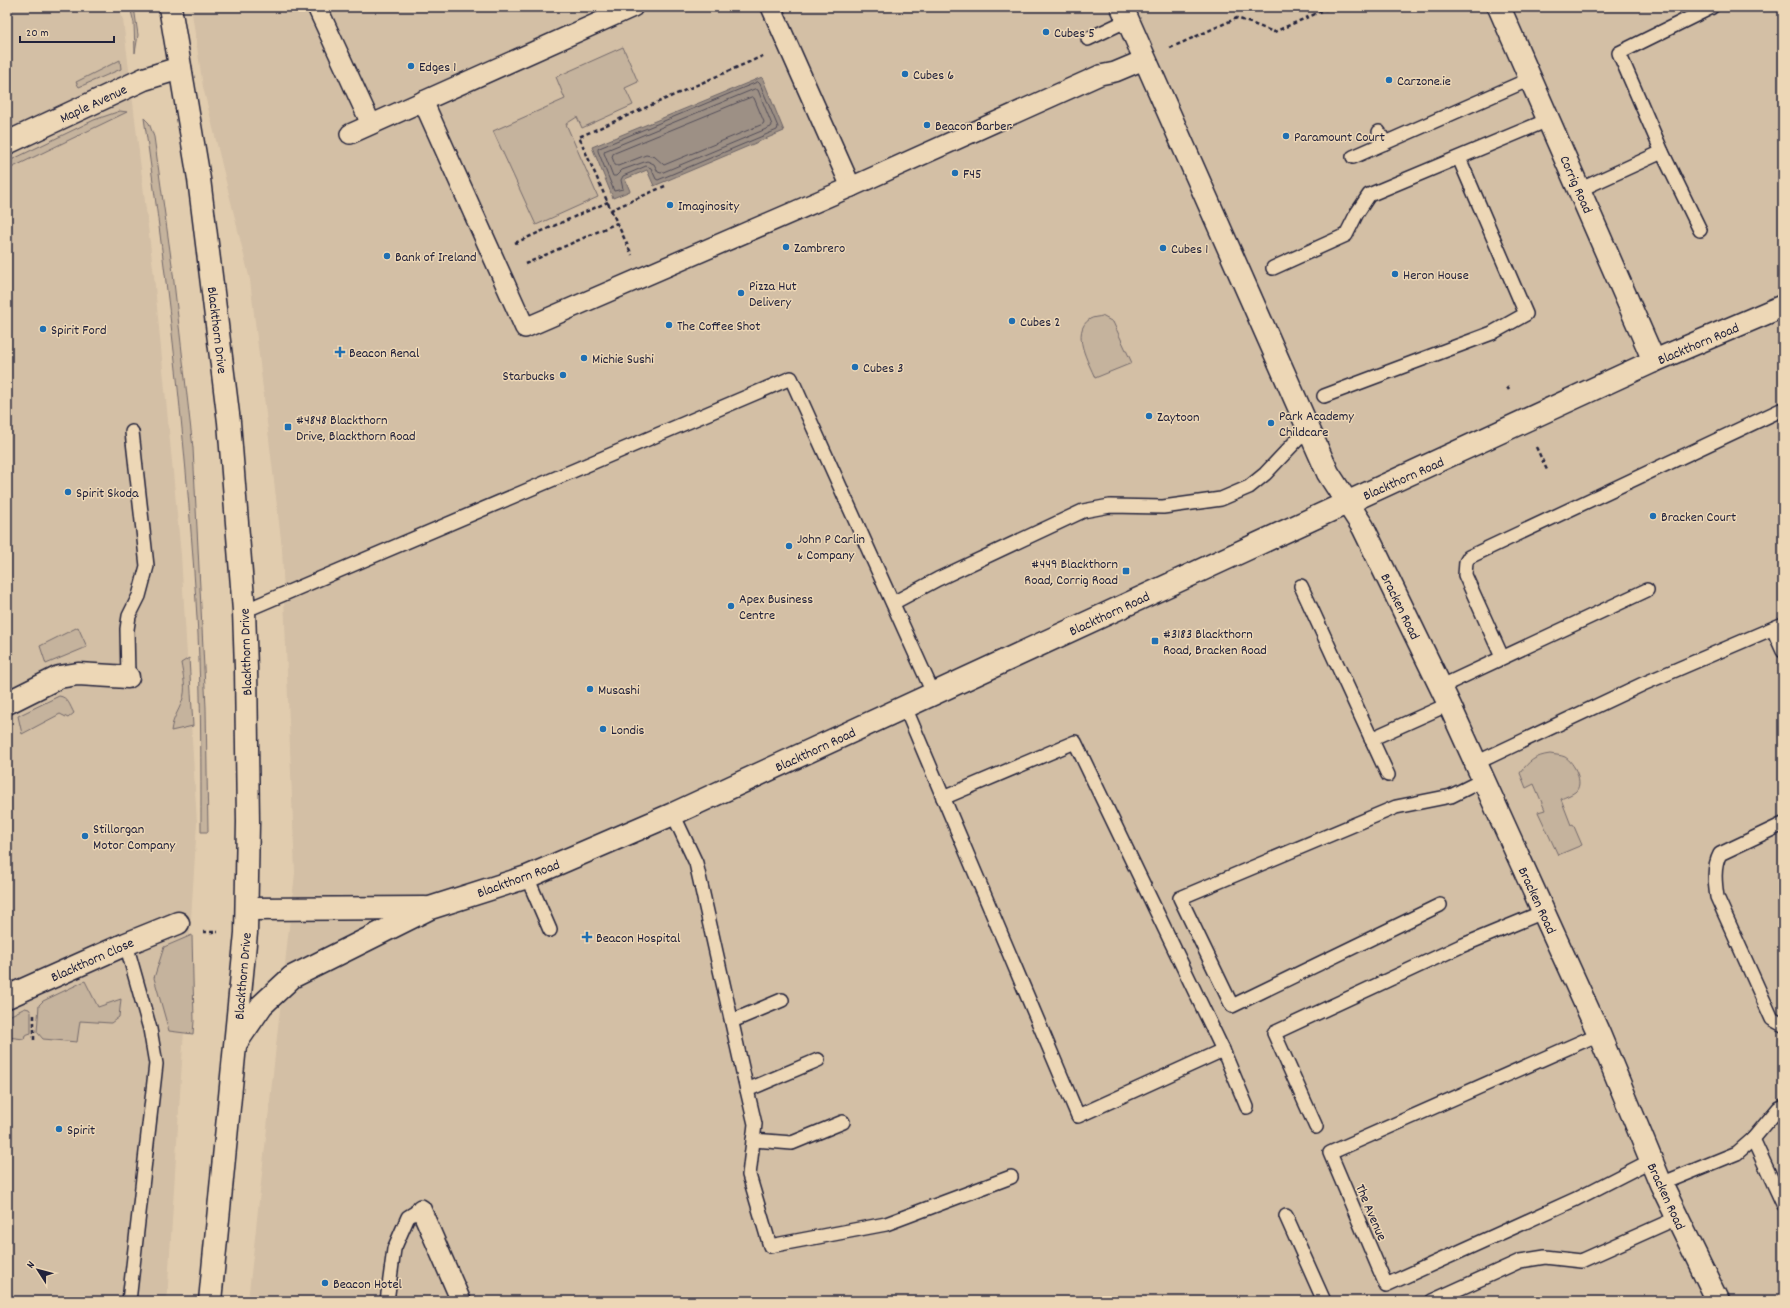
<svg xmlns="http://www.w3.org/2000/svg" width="1790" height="1308" font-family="Dekko,sans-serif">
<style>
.built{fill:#d3bfa5}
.green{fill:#c5b39d;stroke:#746a6c}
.water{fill:#9d9085;stroke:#6c6467}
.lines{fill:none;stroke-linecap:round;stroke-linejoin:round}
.shore{stroke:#534e59;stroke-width:1}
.service-casing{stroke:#22223b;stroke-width:16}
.pedestrian-casing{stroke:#22223b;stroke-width:22}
.minor-casing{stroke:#22223b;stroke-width:25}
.tertiary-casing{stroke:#22223b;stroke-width:25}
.path{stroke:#22223b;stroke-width:2.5;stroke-dasharray:4 3;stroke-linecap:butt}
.service{stroke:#edd7b6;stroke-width:13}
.pedestrian{stroke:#edd7b6;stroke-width:19}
.minor{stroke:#edd7b6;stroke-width:22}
.tertiary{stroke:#edd7b6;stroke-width:22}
.poi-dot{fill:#1f6fb2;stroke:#edd7b6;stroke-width:1.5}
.labels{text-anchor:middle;stroke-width:3;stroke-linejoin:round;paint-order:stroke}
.poi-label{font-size:14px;fill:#22223b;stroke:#edd7b6;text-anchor:start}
.street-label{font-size:14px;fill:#22223b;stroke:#edd7b6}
</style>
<rect width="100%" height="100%" fill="#e1ccae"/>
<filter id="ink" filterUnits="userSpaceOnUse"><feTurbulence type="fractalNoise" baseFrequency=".025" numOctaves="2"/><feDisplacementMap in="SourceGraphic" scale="8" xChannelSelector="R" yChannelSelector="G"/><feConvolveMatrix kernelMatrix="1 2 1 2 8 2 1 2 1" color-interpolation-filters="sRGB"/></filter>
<g filter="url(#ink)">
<g class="built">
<path d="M7,7H119L123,20L154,276L181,555L197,823L167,1301H7Z"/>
<path d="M191,7H1783V1301H248L295,873L282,548L250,280L203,87Z"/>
</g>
<g class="green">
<path d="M130,7H134L138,35L135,53L134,23Z"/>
<path d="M623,47L638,82L625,88L633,105L582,128L577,117L566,124L598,197L536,225L493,131L565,99L556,77Z"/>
<path d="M120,60L121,69L79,87L76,82Z"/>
<path d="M120,111L127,112L7,170V162L94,120Z"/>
<path d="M144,118L149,123L154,137L172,265L193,448L206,708L208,832H201C201,766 201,700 198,634C188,461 169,289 144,118Z"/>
<path d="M1102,316L1113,322L1132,363L1095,378C1089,363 1070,332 1090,319C1093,317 1099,317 1102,316Z"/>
<path d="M78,627L87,647L46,664L40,646Z"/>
<path d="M189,658L193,726L171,731C173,717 178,713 182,701C187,690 183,675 181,663Z"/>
<path d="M59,696C68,697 70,706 74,713L68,718L60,714L22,734L18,716Z"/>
<path d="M1550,754C1555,755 1561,755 1565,757C1574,762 1585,784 1575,792C1571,795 1565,797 1561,799L1571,825L1573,824L1582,845L1558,855L1538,812L1545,810L1534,784L1526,788L1520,773C1529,761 1535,756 1550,754Z"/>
<path d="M192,935L194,1021L193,1034L169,1031L154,978L164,947Z"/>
<path d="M85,981L98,1007L121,999L119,1017L111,1023L80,1021L77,1042L43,1039L37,1032L39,1005L43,1001Z"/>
<path d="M25,1008L29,1009L31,1012V1033L25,1035L24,1039L7,1037V1017Z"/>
</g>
<path class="water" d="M762,77L784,131L654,186L647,170L625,179L630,191L613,198L592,147Z"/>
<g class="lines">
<g class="shore">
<path d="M758,82L760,84L778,127L777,130L658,180L656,179L651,168L646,166L623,176L621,180L623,189L614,191L598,151V149Z"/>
<path d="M755,89L758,90L772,125L771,127L661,173L658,172L654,164L647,161L622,170L616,176H613L604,153L605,151Z"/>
<path d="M752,97L754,98L764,122L763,124L664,165L655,157L646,155L618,166L615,165L612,157L613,154Z"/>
</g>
<g class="service-casing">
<g id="service">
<path d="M1088,39L1128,20"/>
<path d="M1379,132L1385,143"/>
<path d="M1353,157L1530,79"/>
<path d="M1579,190L1662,152"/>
<path d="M1700,230L1662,152L1619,53L1712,7"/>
<path d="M1273,268L1346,235L1357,213L1369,195L1548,120"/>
<path d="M1324,396L1492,333L1526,314L1459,158"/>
<path d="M1301,586L1388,775"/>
<path d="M893,603L938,579L1083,511L1110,506L1163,507L1221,499L1249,487L1265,474L1298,439L1311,433"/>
<path d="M244,611L791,378L934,695"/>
<path d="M1773,629L1783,651"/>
<path d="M1502,657L1465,575L1466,562L1469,557L1783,409"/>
<path d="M128,677L127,629L129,616L139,596L147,566L132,432"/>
<path d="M1440,687L1647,590"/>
<path d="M905,707L1078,1116L1223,1050"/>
<path d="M1371,739L1449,704"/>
<path d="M1476,763L1643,684L1783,624"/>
<path d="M943,798L1075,742L1223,1050L1247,1107"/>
<path d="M673,814L696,863L747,1090L755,1124L749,1175L770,1246L886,1224L1011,1177"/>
<path d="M1783,824L1720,854C1713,867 1715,883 1717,897L1772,1019L1783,1025"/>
<path d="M527,877L550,930"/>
<path d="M1440,905L1232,1006L1180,898L1396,807L1451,796L1483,780"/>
<path d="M126,944L150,1029L156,1064L129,1301"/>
<path d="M732,1021L782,1000"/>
<path d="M1599,1034L1330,1153L1386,1285L1576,1199L1650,1161"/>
<path d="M747,1090L818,1060"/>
<path d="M1316,1127L1274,1033L1461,946L1543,912"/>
<path d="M1753,1139L1783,1204"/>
<path d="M753,1140L792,1143L843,1122"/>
<path d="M1661,1184L1737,1153L1753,1139L1779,1108L1783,1106"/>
<path d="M1286,1216L1324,1301"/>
<path d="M387,1301L394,1249L408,1217L421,1209"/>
<path d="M1432,1301L1520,1261L1545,1257L1581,1261L1677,1218"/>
</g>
</g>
<g class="pedestrian-casing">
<g id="pedestrian">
<path d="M317,7L371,124"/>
<path d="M771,7L851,187"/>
<path d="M423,101L525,328L851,187L1100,75L1115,72L1146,59"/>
<path d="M350,134L633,7"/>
<path d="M421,1209L461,1301"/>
</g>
</g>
<g class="minor-casing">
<g id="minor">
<path d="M1122,7L1328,473L1363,527L1449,704L1599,1034L1661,1184L1718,1301"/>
<path d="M1499,7L1654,361"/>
<path d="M7,143L144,79L180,68"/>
<path d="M7,703L59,677L78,674L128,677"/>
<path d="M7,997L126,944L178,923"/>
</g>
</g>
<g class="tertiary-casing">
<g id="tertiary">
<path d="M170,7L199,179L229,422L244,611L246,668L248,822L246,933L210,1301"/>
<path d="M247,909L425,908"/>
<path d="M236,1043L262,1005L292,977L430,908L527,877L673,814L1654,361L1783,306"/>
</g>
</g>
<g class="path">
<path d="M1170,48L1237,18L1274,32L1331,7"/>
<path d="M665,186L611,210L579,137L765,55"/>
<path d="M611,210L632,255"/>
<path d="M515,243L608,202"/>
<path d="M525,264L617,223"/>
<path d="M1507,387L1509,390"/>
<path d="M1536,447L1547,470"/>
<path d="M203,932H218"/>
<path d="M34,1040V1015"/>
</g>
<use href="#service" class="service"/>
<use href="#pedestrian" class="pedestrian"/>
<use href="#minor" class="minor"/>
<use href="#tertiary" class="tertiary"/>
</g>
</g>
<g class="poi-dot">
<circle cx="1046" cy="32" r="4"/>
<circle cx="411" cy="66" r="4"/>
<circle cx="905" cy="74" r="4"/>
<circle cx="1389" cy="80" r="4"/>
<circle cx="927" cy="125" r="4"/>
<circle cx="1286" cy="136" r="4"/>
<circle cx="955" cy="173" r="4"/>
<circle cx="670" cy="205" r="4"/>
<circle cx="786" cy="247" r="4"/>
<circle cx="1163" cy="248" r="4"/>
<circle cx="387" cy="256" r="4"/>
<circle cx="1395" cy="274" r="4"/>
<circle cx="741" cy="293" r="4"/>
<circle cx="1012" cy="321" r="4"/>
<circle cx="669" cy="325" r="4"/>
<circle cx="43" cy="329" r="4"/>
<path d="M338 346h4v4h4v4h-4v4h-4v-4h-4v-4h4z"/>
<circle cx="584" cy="358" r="4"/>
<circle cx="855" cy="367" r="4"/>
<circle cx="563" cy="375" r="4"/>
<circle cx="1149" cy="416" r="4"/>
<circle cx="1271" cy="423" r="4"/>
<rect x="284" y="423" width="8" height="8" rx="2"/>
<circle cx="68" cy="492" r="4"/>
<circle cx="1653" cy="516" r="4"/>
<circle cx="789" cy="546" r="4"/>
<rect x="1122" y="567" width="8" height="8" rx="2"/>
<circle cx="731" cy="606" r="4"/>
<rect x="1151" y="637" width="8" height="8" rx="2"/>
<circle cx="590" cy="689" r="4"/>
<circle cx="603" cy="729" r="4"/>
<circle cx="85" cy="836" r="4"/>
<path d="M585 931h4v4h4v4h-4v4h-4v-4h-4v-4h4z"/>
<circle cx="59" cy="1129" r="4"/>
<circle cx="325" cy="1283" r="4"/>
</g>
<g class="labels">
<g class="poi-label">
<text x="1054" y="37">Cubes 5</text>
<text x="419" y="71">Edges 1</text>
<text x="913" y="79">Cubes 6</text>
<text x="1397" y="85">Carzone.ie</text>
<text x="935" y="130">Beacon Barber</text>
<text x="1294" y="141">Paramount Court</text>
<text x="963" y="178">F45</text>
<text x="678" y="210">Imaginosity</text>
<text x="794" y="252">Zambrero</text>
<text x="1171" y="253">Cubes 1</text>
<text x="395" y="261">Bank of Ireland</text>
<text x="1403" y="279">Heron House</text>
<text x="749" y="290">Pizza Hut<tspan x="749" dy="16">Delivery</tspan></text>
<text x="1020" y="326">Cubes 2</text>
<text x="677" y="330">The Coffee Shot</text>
<text x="51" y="334">Spirit Ford</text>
<text x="349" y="357">Beacon Renal</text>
<text x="592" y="363">Michie Sushi</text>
<text x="863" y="372">Cubes 3</text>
<text x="555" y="380" text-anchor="end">Starbucks</text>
<text x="1279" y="420">Park Academy<tspan x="1279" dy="16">Childcare</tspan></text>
<text x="1157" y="421">Zaytoon</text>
<text x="296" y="424">#4848 Blackthorn<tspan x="296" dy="16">Drive, Blackthorn Road</tspan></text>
<text x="76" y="497">Spirit Skoda</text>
<text x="1661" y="521">Bracken Court</text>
<text x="797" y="543">John P Carlin<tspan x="797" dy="16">&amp; Company</tspan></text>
<text x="1118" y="568" text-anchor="end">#449 Blackthorn<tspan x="1118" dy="16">Road, Corrig Road</tspan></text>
<text x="739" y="603">Apex Business<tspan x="739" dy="16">Centre</tspan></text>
<text x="1163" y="638">#3183 Blackthorn<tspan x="1163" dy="16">Road, Bracken Road</tspan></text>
<text x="598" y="694">Musashi</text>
<text x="611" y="734">Londis</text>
<text x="93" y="833">Stillorgan<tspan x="93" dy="16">Motor Company</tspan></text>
<text x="596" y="942">Beacon Hospital</text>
<text x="67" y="1134">Spirit</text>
<text x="333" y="1288">Beacon Hotel</text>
</g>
<g class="street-label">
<text transform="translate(93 103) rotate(-25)" y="5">Maple Avenue</text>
<text transform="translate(1577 184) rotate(66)" y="5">Corrig Road</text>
<text transform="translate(218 330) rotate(83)" y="5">Blackthorn Drive</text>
<text transform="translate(1698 343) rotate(-23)" y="5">Blackthorn Road</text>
<text transform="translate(1403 478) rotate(-24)" y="5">Blackthorn Road</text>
<text transform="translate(1401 606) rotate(64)" y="5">Bracken Road</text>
<text transform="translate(1109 613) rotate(-25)" y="5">Blackthorn Road</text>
<text transform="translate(245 652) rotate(-92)" y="5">Blackthorn Drive</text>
<text transform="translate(815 749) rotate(-25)" y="5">Blackthorn Road</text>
<text transform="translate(518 878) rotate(-20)" y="5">Blackthorn Road</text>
<text transform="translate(1538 900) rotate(65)" y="5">Bracken Road</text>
<text transform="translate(92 959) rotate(-24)" y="5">Blackthorn Close</text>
<text transform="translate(242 976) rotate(-85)" y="5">Blackthorn Drive</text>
<text transform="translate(1667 1196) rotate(65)" y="5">Bracken Road</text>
<text transform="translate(1372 1212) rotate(67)" y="5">The Avenue</text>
</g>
</g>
<rect width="1790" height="1308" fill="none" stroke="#edd7b6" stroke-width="24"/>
<rect x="12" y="12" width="1766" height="1284" fill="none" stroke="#22223b" stroke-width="1.5" filter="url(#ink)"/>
<g transform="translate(38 1270) rotate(306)" stroke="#edd7b6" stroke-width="3" paint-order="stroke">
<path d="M0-3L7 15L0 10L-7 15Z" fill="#22223b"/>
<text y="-6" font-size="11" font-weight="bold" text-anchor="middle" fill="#22223b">N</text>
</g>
<path d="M20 36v6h94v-6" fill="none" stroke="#22223b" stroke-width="2"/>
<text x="26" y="36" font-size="12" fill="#22223b" stroke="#edd7b6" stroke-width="3" paint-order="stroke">20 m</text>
</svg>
